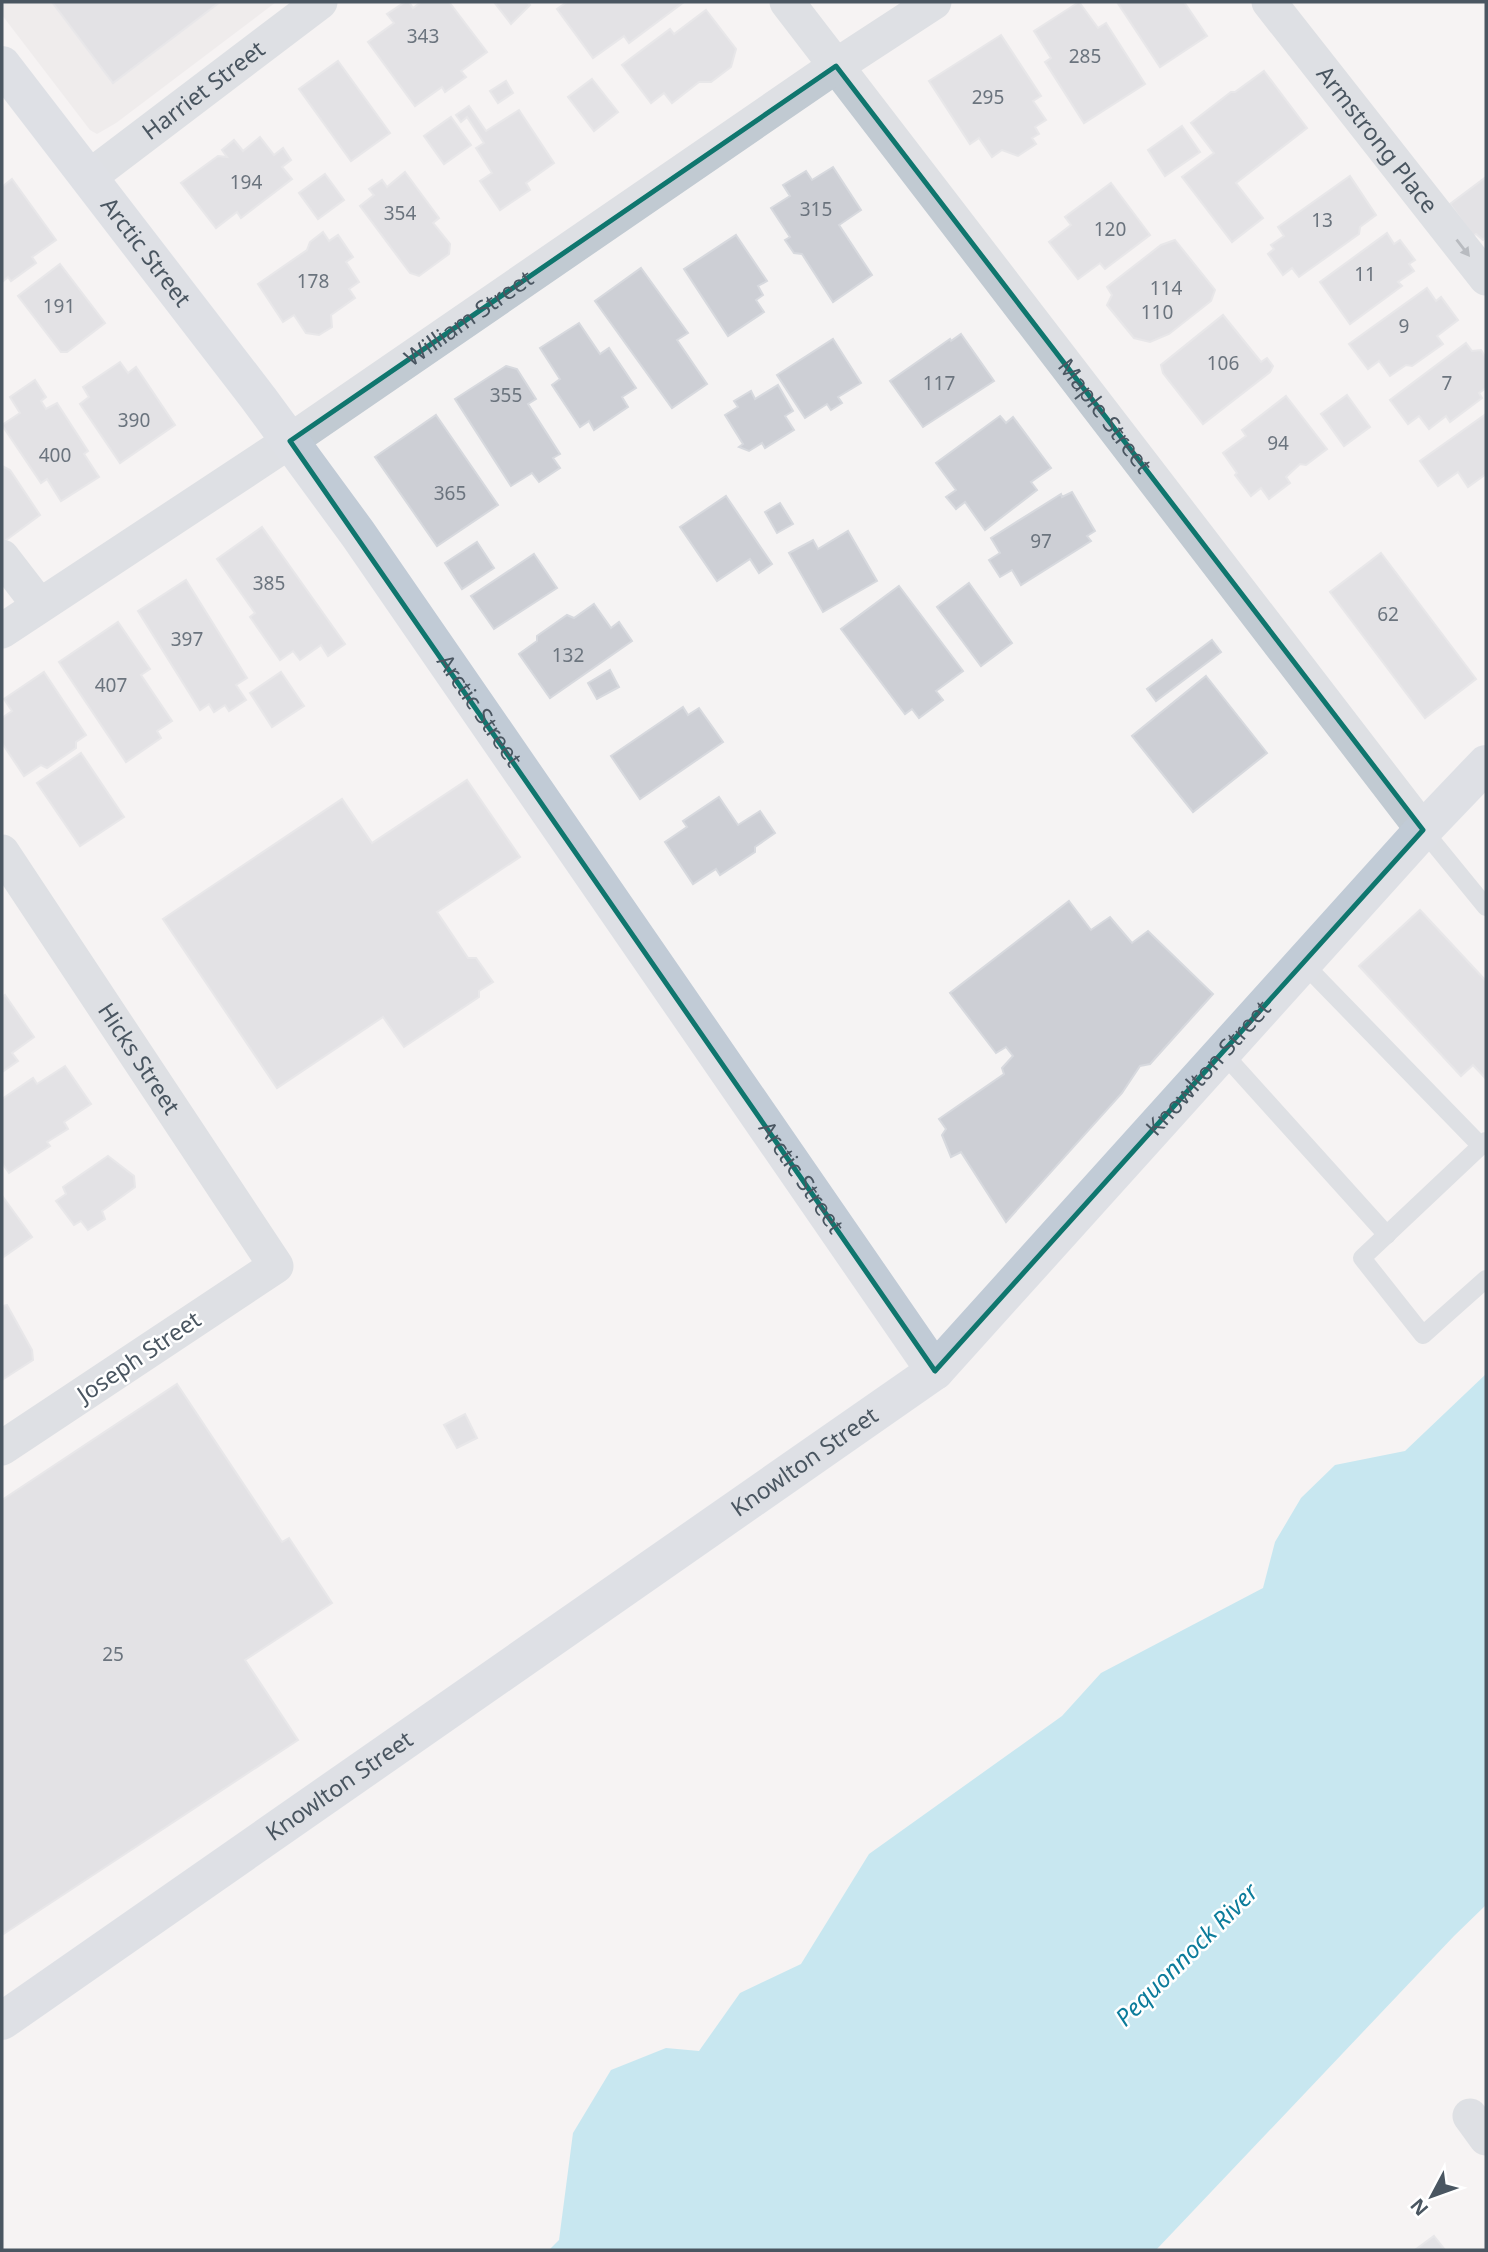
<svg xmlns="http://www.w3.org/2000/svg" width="1488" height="2252" font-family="'Noto Sans',sans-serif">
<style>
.education{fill:#e6e4e5}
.water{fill:#90daee}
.building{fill:#cdcfd5;stroke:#d7d9de;stroke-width:2}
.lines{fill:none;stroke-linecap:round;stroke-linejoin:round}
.lane{stroke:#c1cad2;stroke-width:18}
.street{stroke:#c1cad2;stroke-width:35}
.secondary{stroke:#c1cbd6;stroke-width:38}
.oneway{fill:#6e7983}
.marked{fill:none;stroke:#0f766e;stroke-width:5;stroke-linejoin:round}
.labels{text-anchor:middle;stroke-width:5;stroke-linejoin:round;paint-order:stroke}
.number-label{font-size:19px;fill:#6b747e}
.street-label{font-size:23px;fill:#4a5661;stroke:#fff}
.water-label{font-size:24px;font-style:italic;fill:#0c7c9b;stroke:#fff}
</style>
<rect width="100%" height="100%" fill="#f5f3f3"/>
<path class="education" d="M2,2H276L116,123L97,134L90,130L2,15Z"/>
<path class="water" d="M1486,1374V1905L1454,1936L1156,2250H549L559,2240L573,2133L611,2070L666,2048L699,2051L740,1993L801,1964L869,1854L1062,1716L1101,1673L1263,1588L1275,1542L1301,1498L1335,1465L1405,1451Z"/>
<g class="building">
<path d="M52,2H220L113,83Z"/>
<path d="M405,2H409L413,8L421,2H449L487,52L461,71L466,77L445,92L442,87L415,106L368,42L394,23L387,14Z"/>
<path d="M494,2H527L530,5L511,24Z"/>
<path d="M567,2H684L629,43L624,36L593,58L557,9Z"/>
<path d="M1079,2L1098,28L1106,23L1145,84L1084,123L1045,62L1051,58L1034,31Z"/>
<path d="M1117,2H1184L1207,36L1160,67Z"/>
<path d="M706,10L736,49L731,67L711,82H699L672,103L664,93L651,103L622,65L670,29L674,34Z"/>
<path d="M1001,35L1041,96L1033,101L1046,120L1035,127L1039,134L1032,138L1036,144L1018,156L1002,150L992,157L979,138L970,144L929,81Z"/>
<path d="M338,61L390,133L351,161L299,89Z"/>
<path d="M1264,71L1307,128L1236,183L1263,218L1232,242L1182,177L1214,153L1191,123L1231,92H1235Z"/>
<path d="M592,79L618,112L594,131L568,97Z"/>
<path d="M506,81L513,93L498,103L490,91Z"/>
<path d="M469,106L486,131L519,110L554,163L526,183L530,190L500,210L480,181L492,173L476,148L484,143L467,117L461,122L456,115Z"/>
<path d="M451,117L471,145L444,164L424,136Z"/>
<path d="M1182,126L1200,152L1165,176L1148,150Z"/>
<path d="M260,137L274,155L283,148L291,160L282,167L292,179L241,218L237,212L216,228L181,183L218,156L227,157L222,150L234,140L243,151Z"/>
<path d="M833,167L861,210L839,225L872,275L833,302L802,254L794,253L785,240L790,237L771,208L790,196L783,185L806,171L812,180Z"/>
<path d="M405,172L439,218L433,223L450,244L449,254L419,276L410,273L360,206L374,195L369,189L382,180L387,187Z"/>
<path d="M325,174L344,200L318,219L299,193Z"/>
<path d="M1350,176L1376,215L1360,227L1359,234L1299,277L1292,268L1283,275L1268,254L1274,249L1271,245L1284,236L1278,227Z"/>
<path d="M1486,177V237L1483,240L1476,234L1473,236L1450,204Z"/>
<path d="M12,179L56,240L32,257L36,263L11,281L8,277L2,282V187Z"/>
<path d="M1111,183L1150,235L1105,269L1100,263L1078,279L1049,242L1071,225L1065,217Z"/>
<path d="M323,232L329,241L338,235L353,257L346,262L359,282L349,289L355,298L331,315L332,327L319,335L306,333L294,315L283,322L258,284L307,250L310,242Z"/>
<path d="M1387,233L1394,244L1400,240L1415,260L1409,264L1414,271L1398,282L1402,286L1350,324L1320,282Z"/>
<path d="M736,235L767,281L758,286L763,295L756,300L764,312L728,336L684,269Z"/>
<path d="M1175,240L1215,290L1211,301L1169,334L1150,342L1134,338L1107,305L1112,295L1107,287L1161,245Z"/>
<path d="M60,264L105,323L67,352H61L18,296Z"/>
<path d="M641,268L688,333L677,340L707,384L672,408L595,301Z"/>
<path d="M1427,288L1436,301L1441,297L1458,320L1437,336L1443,344L1412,366L1406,365L1390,376L1379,361L1368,369L1349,344Z"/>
<path d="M1223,315L1261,362L1267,358L1273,366L1270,372L1203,424L1163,373L1161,365Z"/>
<path d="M579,323L600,354L609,348L636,388L622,397L628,407L594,430L589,421L580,427L552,385L560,379L540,348Z"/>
<path d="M961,334L994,381L923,427L890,381L950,339L951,341Z"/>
<path d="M833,339L861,383L838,397L842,403L831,410L827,404L805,418L777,375Z"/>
<path d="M1466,343L1472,351L1481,350L1486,358V388L1479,393L1482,398L1450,422L1446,416L1429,429L1419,416L1408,424L1390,400Z"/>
<path d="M120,362L128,373L136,367L175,425L120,463L80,404L89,397L83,387Z"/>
<path d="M506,366L517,369L536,399L528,404L560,454L553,458L560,468L539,482L532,473L511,486L455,399Z"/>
<path d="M35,380L46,397L41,401L46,409L57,403L88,451L84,454L99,477L61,501L47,479L41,483L2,425L20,413L10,397Z"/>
<path d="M778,385L793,411L785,416L794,430L765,448L762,443L749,451L739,447L743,444L725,415L738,407L734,401L751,391L755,399Z"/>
<path d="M1347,395L1370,427L1344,446L1321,414Z"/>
<path d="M1286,396L1327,449L1306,465L1300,464L1286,477L1290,483L1269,499L1261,488L1251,496L1235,475L1237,473L1223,453L1246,436L1242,430Z"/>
<path d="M1486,414V474L1468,487L1458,472L1438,486L1420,461Z"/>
<path d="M436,415L498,505L437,546L375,457Z"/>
<path d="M1000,416L1006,423L1013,417L1051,468L1031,482L1037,490L985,530L965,502L956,509L946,497L956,490L936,463Z"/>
<path d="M2,466L10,470L40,515L2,543Z"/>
<path d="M1072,492L1095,531L1087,536L1091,541L1021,585L1012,570L1000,577L989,560L1000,553L991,538L1061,494L1062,497Z"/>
<path d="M726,496L772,564L759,573L750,559L717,581L680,527Z"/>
<path d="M780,503L793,524L777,533L765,512Z"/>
<path d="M262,527L345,644L328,656L321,645L300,660L293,651L280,660L250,617L255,613L217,559Z"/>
<path d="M848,531L877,581L823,612L789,553L813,540L818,549Z"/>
<path d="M477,542L494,568L462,589L445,563Z"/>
<path d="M1381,553L1476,679L1425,718L1330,592Z"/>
<path d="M534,554L557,588L494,629L471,596Z"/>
<path d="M186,580L247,678L236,685L246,700L229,711L225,705L214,712L209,704L200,710L138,611Z"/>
<path d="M969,583L1012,643L981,666L937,607Z"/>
<path d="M899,586L963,671L936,691L943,700L919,718L912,709L905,714L841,629Z"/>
<path d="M594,604L611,628L619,622L632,641L550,698L519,654L537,641V636L567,615L574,618Z"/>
<path d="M118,622L150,669L141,675L172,721L157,731L161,738L126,762L59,662Z"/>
<path d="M1212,640L1221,652L1156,701L1147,689Z"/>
<path d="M610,670L619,687L597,699L588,683Z"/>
<path d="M44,672L86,735L76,742V748L47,768L41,765L24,776L2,743V718L12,711L4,699Z"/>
<path d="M281,672L304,706L272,727L250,693Z"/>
<path d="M1206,676L1267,753L1193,812L1132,736Z"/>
<path d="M683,707L688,715L699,708L723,742L640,799L611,756Z"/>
<path d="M81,753L124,817L80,846L37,783Z"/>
<path d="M467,780L520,857L437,912L468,958H476L493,982L479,991V997L404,1047L383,1017L277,1088L163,919L342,799L372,843Z"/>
<path d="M719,797L738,825L760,811L775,833L755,847V852L720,875L716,869L693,884L665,842L687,827L683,821Z"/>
<path d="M1069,901L1091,930L1110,917L1132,943L1148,931L1213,994L1150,1064L1140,1066L1122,1093L1006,1222L961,1152L951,1157L942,1135L946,1129L939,1119L1004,1074L1002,1068L1013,1056L1006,1047L996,1053L950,993Z"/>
<path d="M1420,910L1486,981V1079L1473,1065L1461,1076L1359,966Z"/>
<path d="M5,995L34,1037L12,1053L18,1061L2,1072V997Z"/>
<path d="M65,1066L91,1104L64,1122L68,1129L47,1142L50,1146L9,1173L2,1163V1099L33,1078L37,1084Z"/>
<path d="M108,1156L134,1176L135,1187L102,1211L105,1219L88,1230L81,1221L74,1225L56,1201L66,1194L63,1187Z"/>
<path d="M3,1197L32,1237L2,1258V1198Z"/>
<path d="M7,1305L32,1350L33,1360L2,1380V1306Z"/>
<path d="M177,1384L282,1542L289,1538L332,1603L245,1660L298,1740L2,1935V1500Z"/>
<path d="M465,1414L477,1438L457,1448L444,1425Z"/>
<path d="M1434,2236L1445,2250H1415Z"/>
</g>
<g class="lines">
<g class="lane">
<path d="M1423,830L1486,907"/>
<path d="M1303,963L1481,1146"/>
<path d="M1222,1052L1387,1235"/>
<path d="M1486,1141L1362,1258L1423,1335L1486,1279"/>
</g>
<g class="street">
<path id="s1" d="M787,2L1423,830"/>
<path id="s2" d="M1269,2L1486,278"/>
<path id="s3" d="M88,178L320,2"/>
<path d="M2,557L39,605"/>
<path id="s4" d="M2,631L290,441L836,66L934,2"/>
<path id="s5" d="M2,852L276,1266L2,1448"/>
<path d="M1470,2116L1486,2138"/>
</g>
<g class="secondary">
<path id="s6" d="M2,65L259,399L358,534L935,1371"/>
<path id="s7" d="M2,2021L935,1371L1423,830L1486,764"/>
</g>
</g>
<defs><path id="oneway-solid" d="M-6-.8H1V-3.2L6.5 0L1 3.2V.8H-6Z" transform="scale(1.75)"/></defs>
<use class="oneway" href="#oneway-solid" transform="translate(1463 248) rotate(52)"/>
<path d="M0 0H1488V2252H0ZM836,66L1423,830L935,1371L290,441Z" fill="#f5f3f3" fill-opacity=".55" fill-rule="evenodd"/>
<path class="marked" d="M836,66L1423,830L935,1371L290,441Z"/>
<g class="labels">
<g class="number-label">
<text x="423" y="43">343</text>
<text x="1085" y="63">285</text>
<text x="988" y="104">295</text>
<text x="246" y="189">194</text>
<text x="816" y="216">315</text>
<text x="400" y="220">354</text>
<text x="1322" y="227">13</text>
<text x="1110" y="236">120</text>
<text x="1365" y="281">11</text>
<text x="313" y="288">178</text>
<text x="1166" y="295">114</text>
<text x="59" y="313">191</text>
<text x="1157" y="319">110</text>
<text x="1404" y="333">9</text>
<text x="1223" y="370">106</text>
<text x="939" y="390">117</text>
<text x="1447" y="390">7</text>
<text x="506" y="402">355</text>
<text x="134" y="427">390</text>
<text x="1278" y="450">94</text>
<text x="55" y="462">400</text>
<text x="450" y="500">365</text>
<text x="1041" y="548">97</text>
<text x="269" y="590">385</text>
<text x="1388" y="621">62</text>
<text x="187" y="646">397</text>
<text x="568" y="662">132</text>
<text x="111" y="692">407</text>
<text x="113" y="1661">25</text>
</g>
<g class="street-label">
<text dy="8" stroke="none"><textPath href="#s3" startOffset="145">Harriet Street</textPath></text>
<text dy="8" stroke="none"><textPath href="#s2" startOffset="175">Armstrong Place</textPath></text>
<text dy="8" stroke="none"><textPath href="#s6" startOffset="236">Arctic Street</textPath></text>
<text dy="8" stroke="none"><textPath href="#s4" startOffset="562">William Street</textPath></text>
<text dy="8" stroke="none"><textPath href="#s1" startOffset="522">Maple Street</textPath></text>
<text dy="8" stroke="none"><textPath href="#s6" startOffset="803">Arctic Street</textPath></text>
<text dy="8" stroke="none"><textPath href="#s5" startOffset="248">Hicks Street</textPath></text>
<text dy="8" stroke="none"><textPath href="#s7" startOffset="1545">Knowlton Street</textPath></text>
<text dy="8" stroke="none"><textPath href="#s6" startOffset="1370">Arctic Street</textPath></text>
<text transform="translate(139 1357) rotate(-34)" y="8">Joseph Street</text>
<text dy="8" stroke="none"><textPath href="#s7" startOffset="978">Knowlton Street</textPath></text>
<text dy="8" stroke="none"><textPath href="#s7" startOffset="411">Knowlton Street</textPath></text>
</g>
<g class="water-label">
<text transform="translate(1187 1955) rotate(-45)" y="8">Pequonnock River</text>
</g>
</g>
<rect width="1488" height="2252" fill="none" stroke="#4a5661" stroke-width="7"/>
<g transform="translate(1432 2196) rotate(229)" stroke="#ffffff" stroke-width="5" paint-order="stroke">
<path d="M0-5L12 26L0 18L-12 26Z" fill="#4a5661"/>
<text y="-10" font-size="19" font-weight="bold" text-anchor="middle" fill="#4a5661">N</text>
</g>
</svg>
